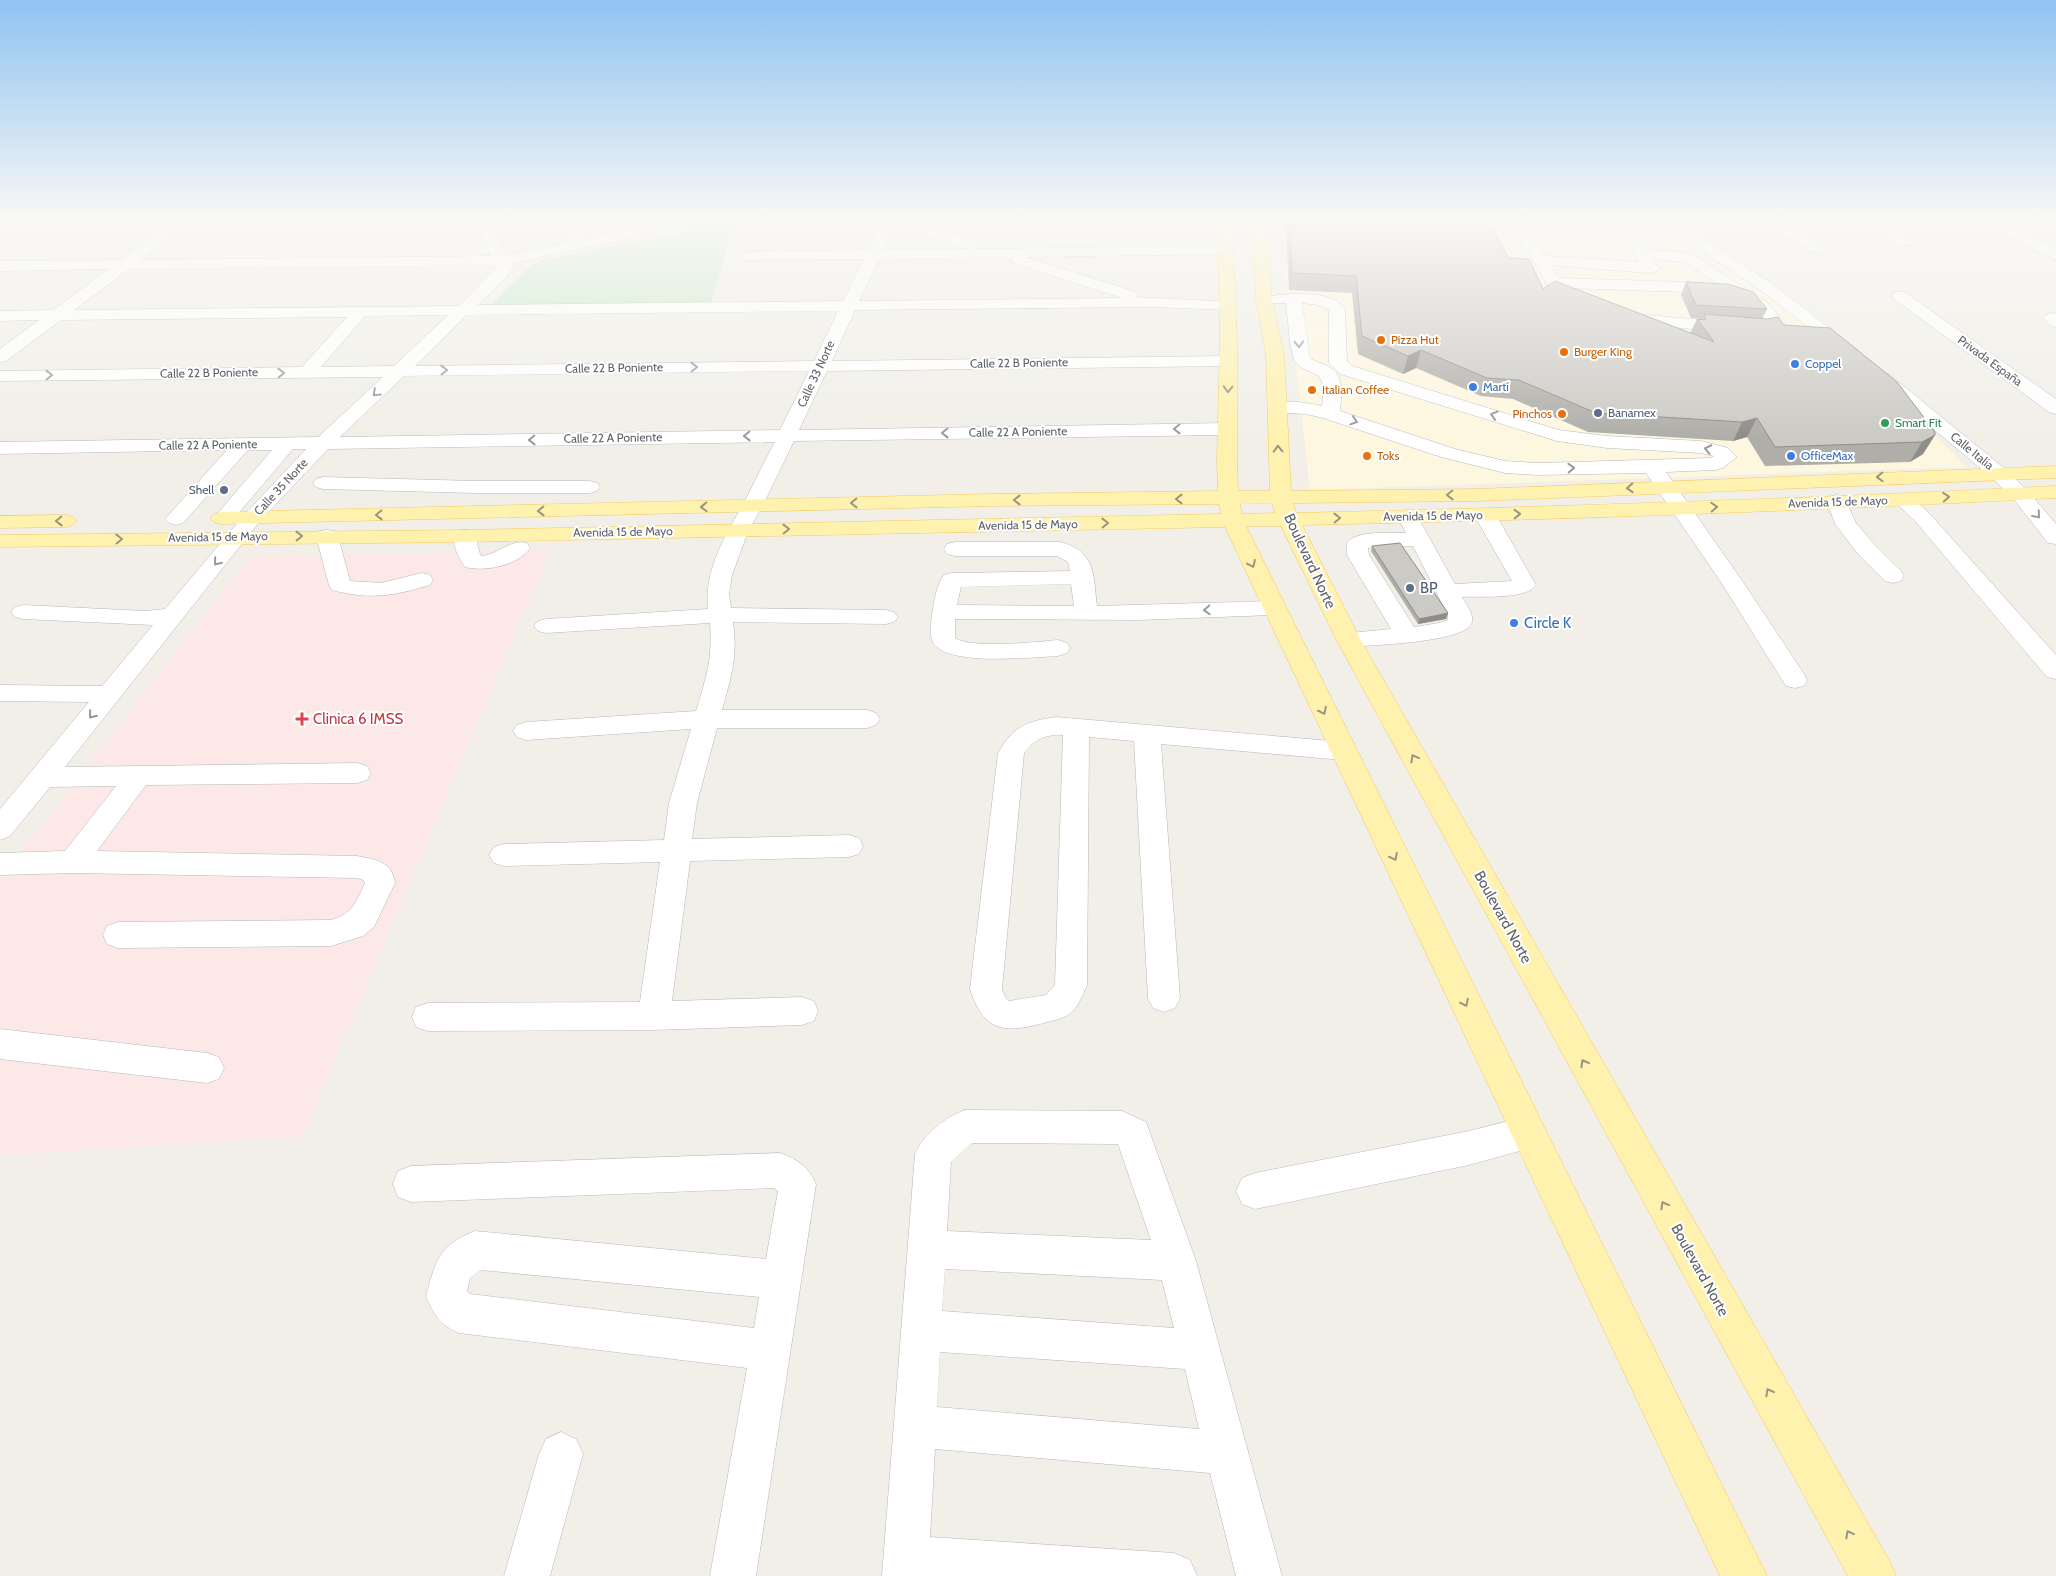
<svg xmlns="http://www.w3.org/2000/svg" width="2056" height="1576" font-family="Cabin,sans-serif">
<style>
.commercial{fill:#fef7e0}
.medical{fill:#fce8e6}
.green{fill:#c5e8c5}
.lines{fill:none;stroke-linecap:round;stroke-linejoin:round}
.minor-casing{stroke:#b5b8bc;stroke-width:1}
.major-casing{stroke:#f2c960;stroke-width:1}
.minor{fill:#fff;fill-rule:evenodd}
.major{fill:#fff2af;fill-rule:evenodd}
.wall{fill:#afaea9}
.shaded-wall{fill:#8f8d8a}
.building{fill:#cccac5;stroke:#8f8d8a}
.oneway{stroke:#979a9d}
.oneway2{stroke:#979581}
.food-dot{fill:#e8710a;stroke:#fff;stroke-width:2}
.shop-dot{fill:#3f7fe0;stroke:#fff;stroke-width:2}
.service-dot{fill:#5c6f8a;stroke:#fff;stroke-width:2}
.leisure-dot{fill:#2e9e5b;stroke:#fff;stroke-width:2}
.health-dot{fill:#e0444e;stroke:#fff;stroke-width:2}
.labels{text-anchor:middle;stroke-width:4;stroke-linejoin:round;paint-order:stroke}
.far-food-label{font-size:12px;fill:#c56008;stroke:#fff;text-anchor:start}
.far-street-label{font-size:12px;fill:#5f6368;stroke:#fff}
.far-shop-label{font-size:12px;fill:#366cbe;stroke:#fff;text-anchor:start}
.far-service-label{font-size:12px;fill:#4e5e75;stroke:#fff;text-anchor:start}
.far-leisure-label{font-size:12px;fill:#27864d;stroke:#fff;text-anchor:start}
.street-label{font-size:15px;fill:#5f6368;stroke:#fff}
.service-label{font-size:15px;fill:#4e5e75;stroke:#fff;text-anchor:start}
.shop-label{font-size:15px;fill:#366cbe;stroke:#fff;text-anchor:start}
.health-label{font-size:15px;fill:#be3a42;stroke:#fff;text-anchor:start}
</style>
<rect width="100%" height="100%" fill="#f1efe8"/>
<path class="commercial" d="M1284,217H1649L1755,286L1827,340L1902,403L1967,467L1310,490L1286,273L1291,272Z"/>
<path class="medical" d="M550,550L302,1137L0,1155V880L249,557Z"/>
<path class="green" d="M734,222L711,303L491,305L532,265L543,260Z"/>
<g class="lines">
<g class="minor-casing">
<g id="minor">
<path d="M404,217L397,221L185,224L141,260L491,256L472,217H486L503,251L509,255L571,242L554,217H568L584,239L683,217H712L705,221L514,263C512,276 487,296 478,305L843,301L864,259L747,260L742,259L740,256L742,253L747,252L868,250L881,222L872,217H898L976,242L978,245L974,249L1226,246L1231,247L1233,250L1231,253L1226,254L1025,257L1136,292L1138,295L1136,297L1233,302L1235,305L1233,308L1227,310L1152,307L855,310L832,361L1229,356L1235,357L1238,361L1235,365L1229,366L827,371L799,430L1226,423L1233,425L1236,429L1233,433L1226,435L794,441L763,505L749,529L732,575L729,594L731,608L886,610L894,612L898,617L894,622L886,624L733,622C738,657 731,677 722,710H867L876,713L880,719L876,725L867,728H717L697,803L692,839L849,835L859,838L863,846L859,854L849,857L690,861L672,1001L802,997L814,1001L818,1011L814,1021L802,1025L654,1030L428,1031L416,1027L412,1017L416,1007L428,1003L640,1002L660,862L504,866L494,863L489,855L494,847L504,844L664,840L669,803L691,729L526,740L517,737L513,731L517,725L526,722L696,711C706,678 713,658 710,623L546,633L538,631L534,626L538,621L546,619L708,609C704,569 725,537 743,504C754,484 764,462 775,442L328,449L260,521L65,767L357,763L367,766L371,773L367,780L357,783L146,785L97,851L357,856C376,860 392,861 395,883L374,927L363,936L331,946L118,948L107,944L103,935L107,926L118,922L331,920C353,914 356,902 365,883L363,880L357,878L73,873L0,875V853L65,851L116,786L50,787L10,836L0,840V809L89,702L0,701V685L102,686L153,625L23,619L15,617L11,612L15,607L23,605L145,611L165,609L246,513L306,449H293L231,522L224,524L217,522L213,518L217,514L272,450H248L183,523L176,525L169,523L165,519L227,450L0,454V442L318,437L383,377L0,381V371L302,367L347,317L61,320L6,361L0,362V349L39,320L0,321V311L53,310L109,269L0,271V261L122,260L167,224L0,226V218ZM894,226L966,248L968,249L883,250ZM1013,257L1011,260L1014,263L1122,298L859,301L879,259ZM498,265L459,306L74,310L129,269ZM838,311L814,361L415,366L467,315ZM448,315L394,366L321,367L365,316ZM809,371L780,430L340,437L404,376Z"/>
<path d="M1508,217H1522L1545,256L1638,262L1636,255L1606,217H1621L1647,250L1679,252L1695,256L1767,302L1785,323L1782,331L1759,335L1626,323L1620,321L1618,318L1620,315L1626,313L1759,325L1768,323L1755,308L1728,290L1726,293L1720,295L1686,292L1565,288L1589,301L1591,304L1589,307C1577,310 1561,302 1552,293ZM1652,259L1685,262L1720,285L1686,282L1559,278L1551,265L1648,273L1658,271L1661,268L1654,264Z"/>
<path d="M1652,217H1669L1775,286L1859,351L1856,355L1850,356L1844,355L1763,292Z"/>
<path d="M1756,217H1774L1822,246L1824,249L1822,252H1812Z"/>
<path d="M1855,217H1873L1912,242L1910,245H1900Z"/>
<path d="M1967,217H1986L2056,250V260Z"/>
<path d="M1900,291L1906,293L2056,399V414L2049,412L1894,299L1892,296L1894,293Z"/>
<path d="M1292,294C1309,294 1334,293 1345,309L1347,361L1352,366L1559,430L1607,436L1701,441L1728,448L1737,457L1723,468L1716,470L1666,472L1743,582L1804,674L1807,680L1804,686L1795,688L1786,686L1721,582L1646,473L1538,475L1505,473L1441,457L1323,418L1306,414L1270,412L1268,408L1270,404C1287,400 1305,402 1322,406L1324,387L1319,376L1302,368L1294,361L1290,342L1286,303H1258L1256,300L1258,297ZM1302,303L1319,305L1329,310V363L1340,374L1557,441L1607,448L1701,453L1714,456L1711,458L1538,463L1505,461L1455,449L1340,411C1341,397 1345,378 1332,369C1325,363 1316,363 1310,358Z"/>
<path d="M2051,313L2056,314V327L2050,325L2043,318L2045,315Z"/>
<path d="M1883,373L1889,374L2005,469L2026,489L2056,524V544L2048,543L2012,497L1991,477L1877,382L1874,378L1877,374Z"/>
<path d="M323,477L476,481H590L597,483L600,487L597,491L590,493H476L323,489L316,487L313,483L316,479Z"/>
<path d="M1903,494L1910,496L1929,513L2056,655V679L2047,677L1915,521L1893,500L1896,496Z"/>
<path d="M1837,495L1844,497L1856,523L1874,544L1901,571L1904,576L1901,581L1893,583L1885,581L1858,554L1835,524L1827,501L1830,497Z"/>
<path d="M1485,509L1492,511L1496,515L1536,585C1526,600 1480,596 1462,597C1466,604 1474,614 1472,622C1467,643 1368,645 1348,647L1340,644L1336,639L1340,634L1391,629L1347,555C1347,551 1346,547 1347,543C1355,530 1393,533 1406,533L1397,516L1401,512L1408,510L1415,512L1455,584L1512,581L1474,515L1478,511ZM1372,546H1413L1448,615V620L1439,623L1414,627L1369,555L1368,548Z"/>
<path d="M327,530L335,531L338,536L350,581L381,583L422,573L430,575L433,580L430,585C393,596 370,600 332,590L329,585L316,536L319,531Z"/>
<path d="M465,530L473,531C478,539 477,548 481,556C498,555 509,539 527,543L530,548C517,566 485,572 465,567C458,557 450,542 457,531Z"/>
<path d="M955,542H1060C1096,551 1093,574 1097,606L1273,601L1281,603L1285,608L1281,613L1273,615L1139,620L955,619V638C970,649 1037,642 1058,640L1067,643L1070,648L1067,653L1058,656C1033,657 945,667 933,642C929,634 931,624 932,615C934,602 936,586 944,575L952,573L1070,571L1068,562L1057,556H955L947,554L944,549L947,544ZM1071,584L1074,606L957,605L961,587Z"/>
<path d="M1056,717L1343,742L1352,744L1356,751L1352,758L1343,760L1161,744L1180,998L1175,1008L1164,1012L1153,1008L1148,998L1134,741L1089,737L1087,985C1083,994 1079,1005 1072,1012C1064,1019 1050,1021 1040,1024C1001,1034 983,1029 970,989L998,753C1013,727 1026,721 1056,717ZM1063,735L1055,985L1046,995L1009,1001L1005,997L1002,989L1024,753C1034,739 1046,734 1063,735Z"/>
<path d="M0,1029L207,1053L219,1057L224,1068L219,1079L207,1083L0,1059Z"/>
<path d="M965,1110L1122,1111L1146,1122L1196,1261L1282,1576H1236L1210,1473L935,1449L930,1537L1174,1553L1190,1560L1197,1576H882L915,1154C924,1134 945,1117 965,1110ZM972,1143L1118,1144L1151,1240L947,1231L951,1162ZM945,1269L1162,1280L1174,1328L942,1311ZM940,1352L1185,1369L1199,1429L937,1407Z"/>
<path d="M1528,1116L1541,1121L1546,1133L1541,1145L1469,1165L1255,1209L1242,1204L1236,1191L1242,1178L1255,1173L1469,1131Z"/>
<path d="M780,1153C797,1159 809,1167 816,1184L756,1576H710L747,1368L459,1333C440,1325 434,1315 426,1296C436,1260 438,1246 475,1231L766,1259L778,1191L774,1188L411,1202L398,1197L393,1184L398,1171L411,1166ZM481,1270L759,1297L754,1328L470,1294L467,1291L470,1278Z"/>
<path d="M561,1432L576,1439L583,1454L550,1576H504L539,1454L546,1439Z"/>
</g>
</g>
<g class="major-casing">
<g id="major">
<path d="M1218,217H1232L1237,341V460L1238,491H1270L1266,355L1256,300L1252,217H1266L1272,300L1284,355L1291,491L1477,489L2056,466V478L1477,501L1293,503L1296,513C1550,507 1803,499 2056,486V498C1805,511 1553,520 1302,525L1360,639L1889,1560L1896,1576H1848L1336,639L1281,526H1246L1767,1576H1720L1225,527L465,542L0,547V535L465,530L1221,514L1219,504L991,506L221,524L214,522L210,518L214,514L221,512L991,494L1218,491L1217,460L1220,341ZM1272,503L1275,513L1242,514L1240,504Z"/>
<path d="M66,515L73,517L77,521L73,525L66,527L0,528V516Z"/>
</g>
</g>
<use href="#minor" class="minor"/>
<use href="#major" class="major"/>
</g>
<g class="wall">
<path d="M1284,217H1488L1508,258L1543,289L1690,333L1697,319H1702L1691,318L1681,295L1686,282L1767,309L1762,319L1784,325L1935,435L1923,454L1910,462L1765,466L1747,437L1733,441L1588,432L1513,399L1481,396L1416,368L1403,374L1358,354L1352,293L1289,290L1287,247Z"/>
<path d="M1372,546L1448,613L1446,619L1418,624L1371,551Z"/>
</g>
<g class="shaded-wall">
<path d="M1421,350L1416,368L1403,374L1408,356Z"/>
<path d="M1757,418L1747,437L1733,441L1742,422Z"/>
<path d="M1935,435L1923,454L1910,462L1922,442Z"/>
<path d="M1448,613L1446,619L1418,624L1419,619Z"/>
</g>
<g class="building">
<path d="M1288,217H1488L1508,258L1529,259L1543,289L1555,281L1714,342L1697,319L1706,320L1704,314L1767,319L1778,317L1784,325L1830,328L1897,382L1935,432V435L1922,442L1775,447L1757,418L1742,422L1596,413L1519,380L1487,378L1421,350L1408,356L1362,336L1356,276L1292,273L1290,230Z"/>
<path d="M1686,282L1728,284L1753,292L1767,309L1696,305Z"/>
<path d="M1400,543L1448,613L1419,619L1372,546Z"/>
</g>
<defs><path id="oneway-chevron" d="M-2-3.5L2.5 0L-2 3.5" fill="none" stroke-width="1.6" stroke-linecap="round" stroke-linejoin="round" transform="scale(1.25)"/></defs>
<g class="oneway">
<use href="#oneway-chevron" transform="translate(1299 344) rotate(87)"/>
<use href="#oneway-chevron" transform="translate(694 367) rotate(-1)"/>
<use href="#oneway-chevron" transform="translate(444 370) rotate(-1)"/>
<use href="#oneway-chevron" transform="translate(281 373) rotate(-1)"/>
<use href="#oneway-chevron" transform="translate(49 375) rotate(-1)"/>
<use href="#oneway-chevron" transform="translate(376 393) rotate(137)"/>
<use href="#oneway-chevron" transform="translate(1494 415) rotate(-163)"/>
<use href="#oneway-chevron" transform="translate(1354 421) rotate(18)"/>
<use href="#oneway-chevron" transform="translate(1177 429) rotate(179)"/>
<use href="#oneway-chevron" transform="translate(945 433) rotate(179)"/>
<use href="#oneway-chevron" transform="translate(747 436) rotate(179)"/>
<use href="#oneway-chevron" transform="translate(532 440) rotate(179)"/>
<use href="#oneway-chevron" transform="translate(1708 449) rotate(-168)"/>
<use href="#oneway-chevron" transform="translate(1571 468) rotate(-2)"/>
<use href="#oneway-chevron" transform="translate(2037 515) rotate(50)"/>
<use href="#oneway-chevron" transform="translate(217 562) rotate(129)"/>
<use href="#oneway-chevron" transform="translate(1207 610) rotate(177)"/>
<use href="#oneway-chevron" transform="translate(92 715) rotate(129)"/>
</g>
<g class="oneway2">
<use href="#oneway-chevron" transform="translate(1228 389) rotate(92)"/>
<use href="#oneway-chevron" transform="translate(1278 449) rotate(-92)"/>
<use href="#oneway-chevron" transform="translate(1880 477) rotate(178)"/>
<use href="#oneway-chevron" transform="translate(1630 488) rotate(177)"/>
<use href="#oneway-chevron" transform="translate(1450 495) rotate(179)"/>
<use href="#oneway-chevron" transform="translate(1946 497) rotate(-4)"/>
<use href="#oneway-chevron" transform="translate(1179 499) rotate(180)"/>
<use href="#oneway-chevron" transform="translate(1017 500) rotate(180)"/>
<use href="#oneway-chevron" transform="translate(854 503) rotate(179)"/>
<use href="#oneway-chevron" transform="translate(704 507) rotate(178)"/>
<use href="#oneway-chevron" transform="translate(1714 507) rotate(-3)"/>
<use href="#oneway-chevron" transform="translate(541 511) rotate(179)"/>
<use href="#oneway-chevron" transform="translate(1517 514) rotate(-2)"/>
<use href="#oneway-chevron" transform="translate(379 515) rotate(179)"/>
<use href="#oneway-chevron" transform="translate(1337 518) rotate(-1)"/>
<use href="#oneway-chevron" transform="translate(59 521) rotate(179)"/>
<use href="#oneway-chevron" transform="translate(1105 523) rotate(-1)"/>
<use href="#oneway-chevron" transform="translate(786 529) rotate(-1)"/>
<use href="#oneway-chevron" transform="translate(299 536) rotate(-1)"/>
<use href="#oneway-chevron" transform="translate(119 539) rotate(-1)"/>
<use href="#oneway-chevron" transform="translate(1252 564) rotate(65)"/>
<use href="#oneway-chevron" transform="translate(1323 711) rotate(64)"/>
<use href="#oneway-chevron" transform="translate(1414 758) rotate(-119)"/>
<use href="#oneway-chevron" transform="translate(1394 857) rotate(64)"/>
<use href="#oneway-chevron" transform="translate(1465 1003) rotate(64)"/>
<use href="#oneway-chevron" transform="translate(1584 1063) rotate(-119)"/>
<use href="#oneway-chevron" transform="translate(1664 1205) rotate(-119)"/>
<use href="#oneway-chevron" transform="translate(1769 1392) rotate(-119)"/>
<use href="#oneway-chevron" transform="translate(1849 1534) rotate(-119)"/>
</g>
<linearGradient id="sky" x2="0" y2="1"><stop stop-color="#8fc3f1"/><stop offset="0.5" stop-color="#f9f8f5"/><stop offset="1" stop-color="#f9f8f5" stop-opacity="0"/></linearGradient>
<rect width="2056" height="438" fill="url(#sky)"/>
<g class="food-dot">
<circle cx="1381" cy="340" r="5"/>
<circle cx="1564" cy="352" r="5"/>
<circle cx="1312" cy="390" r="5"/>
<circle cx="1562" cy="414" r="5"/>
<circle cx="1367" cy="456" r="5"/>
</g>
<g class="shop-dot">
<circle cx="1795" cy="364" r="5"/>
<circle cx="1473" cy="387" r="5"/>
<circle cx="1791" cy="456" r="5"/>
<circle cx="1514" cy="623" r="5"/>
</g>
<g class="service-dot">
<circle cx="1598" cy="413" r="5"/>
<circle cx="224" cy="490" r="5"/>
<circle cx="1410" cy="588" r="5"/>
</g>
<circle class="leisure-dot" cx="1885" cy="423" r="5"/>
<path class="health-dot" d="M299.5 711.5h5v5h5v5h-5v5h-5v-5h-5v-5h5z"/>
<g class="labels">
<g class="far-food-label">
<text x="1391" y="344">Pizza Hut</text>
<text x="1574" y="356">Burger King</text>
<text x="1322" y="394">Italian Coffee</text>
<text x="1552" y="418" text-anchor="end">Pinchos</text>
<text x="1377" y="460">Toks</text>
</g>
<g class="far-street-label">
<text transform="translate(1990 361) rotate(36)" y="4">Privada España</text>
<text transform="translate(1019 363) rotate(-1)" y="4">Calle 22 B Poniente</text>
<text transform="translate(614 368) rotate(-1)" y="4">Calle 22 B Poniente</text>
<text transform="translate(209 373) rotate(-1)" y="4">Calle 22 B Poniente</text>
<text transform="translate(816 374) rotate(-65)" y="4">Calle 33 Norte</text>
<text transform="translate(1018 432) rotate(-1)" y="4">Calle 22 A Poniente</text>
<text transform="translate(613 438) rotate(-1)" y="4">Calle 22 A Poniente</text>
<text transform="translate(208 445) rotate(-1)" y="4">Calle 22 A Poniente</text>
<text transform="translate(1972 451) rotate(39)" y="4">Calle Italia</text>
<text transform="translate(281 487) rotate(-47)" y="4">Calle 35 Norte</text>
<text transform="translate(1838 502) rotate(-2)" y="4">Avenida 15 de Mayo</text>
<text transform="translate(1433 516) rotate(-1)" y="4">Avenida 15 de Mayo</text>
<text transform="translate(1028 525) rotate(-1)" y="4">Avenida 15 de Mayo</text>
<text transform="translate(623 532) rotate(-1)" y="4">Avenida 15 de Mayo</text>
<text transform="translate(218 537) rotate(-1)" y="4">Avenida 15 de Mayo</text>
</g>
<g class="far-shop-label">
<text x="1805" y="368">Coppel</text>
<text x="1483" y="391">Martí</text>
<text x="1801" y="460">OfficeMax</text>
</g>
<g class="far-service-label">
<text x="1608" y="417">Banamex</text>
<text x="214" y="494" text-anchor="end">Shell</text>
</g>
<g class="far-leisure-label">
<text x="1895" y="427">Smart Fit</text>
</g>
<g class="street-label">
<text transform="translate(1310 561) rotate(65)" y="5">Boulevard Norte</text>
<text transform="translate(1503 917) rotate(61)" y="5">Boulevard Norte</text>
<text transform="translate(1700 1270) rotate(61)" y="5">Boulevard Norte</text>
</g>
<g class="service-label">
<text x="1420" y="593">BP</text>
</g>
<g class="shop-label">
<text x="1524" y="628">Circle K</text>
</g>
<g class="health-label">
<text x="313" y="724">Clinica 6 IMSS</text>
</g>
</g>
</svg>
